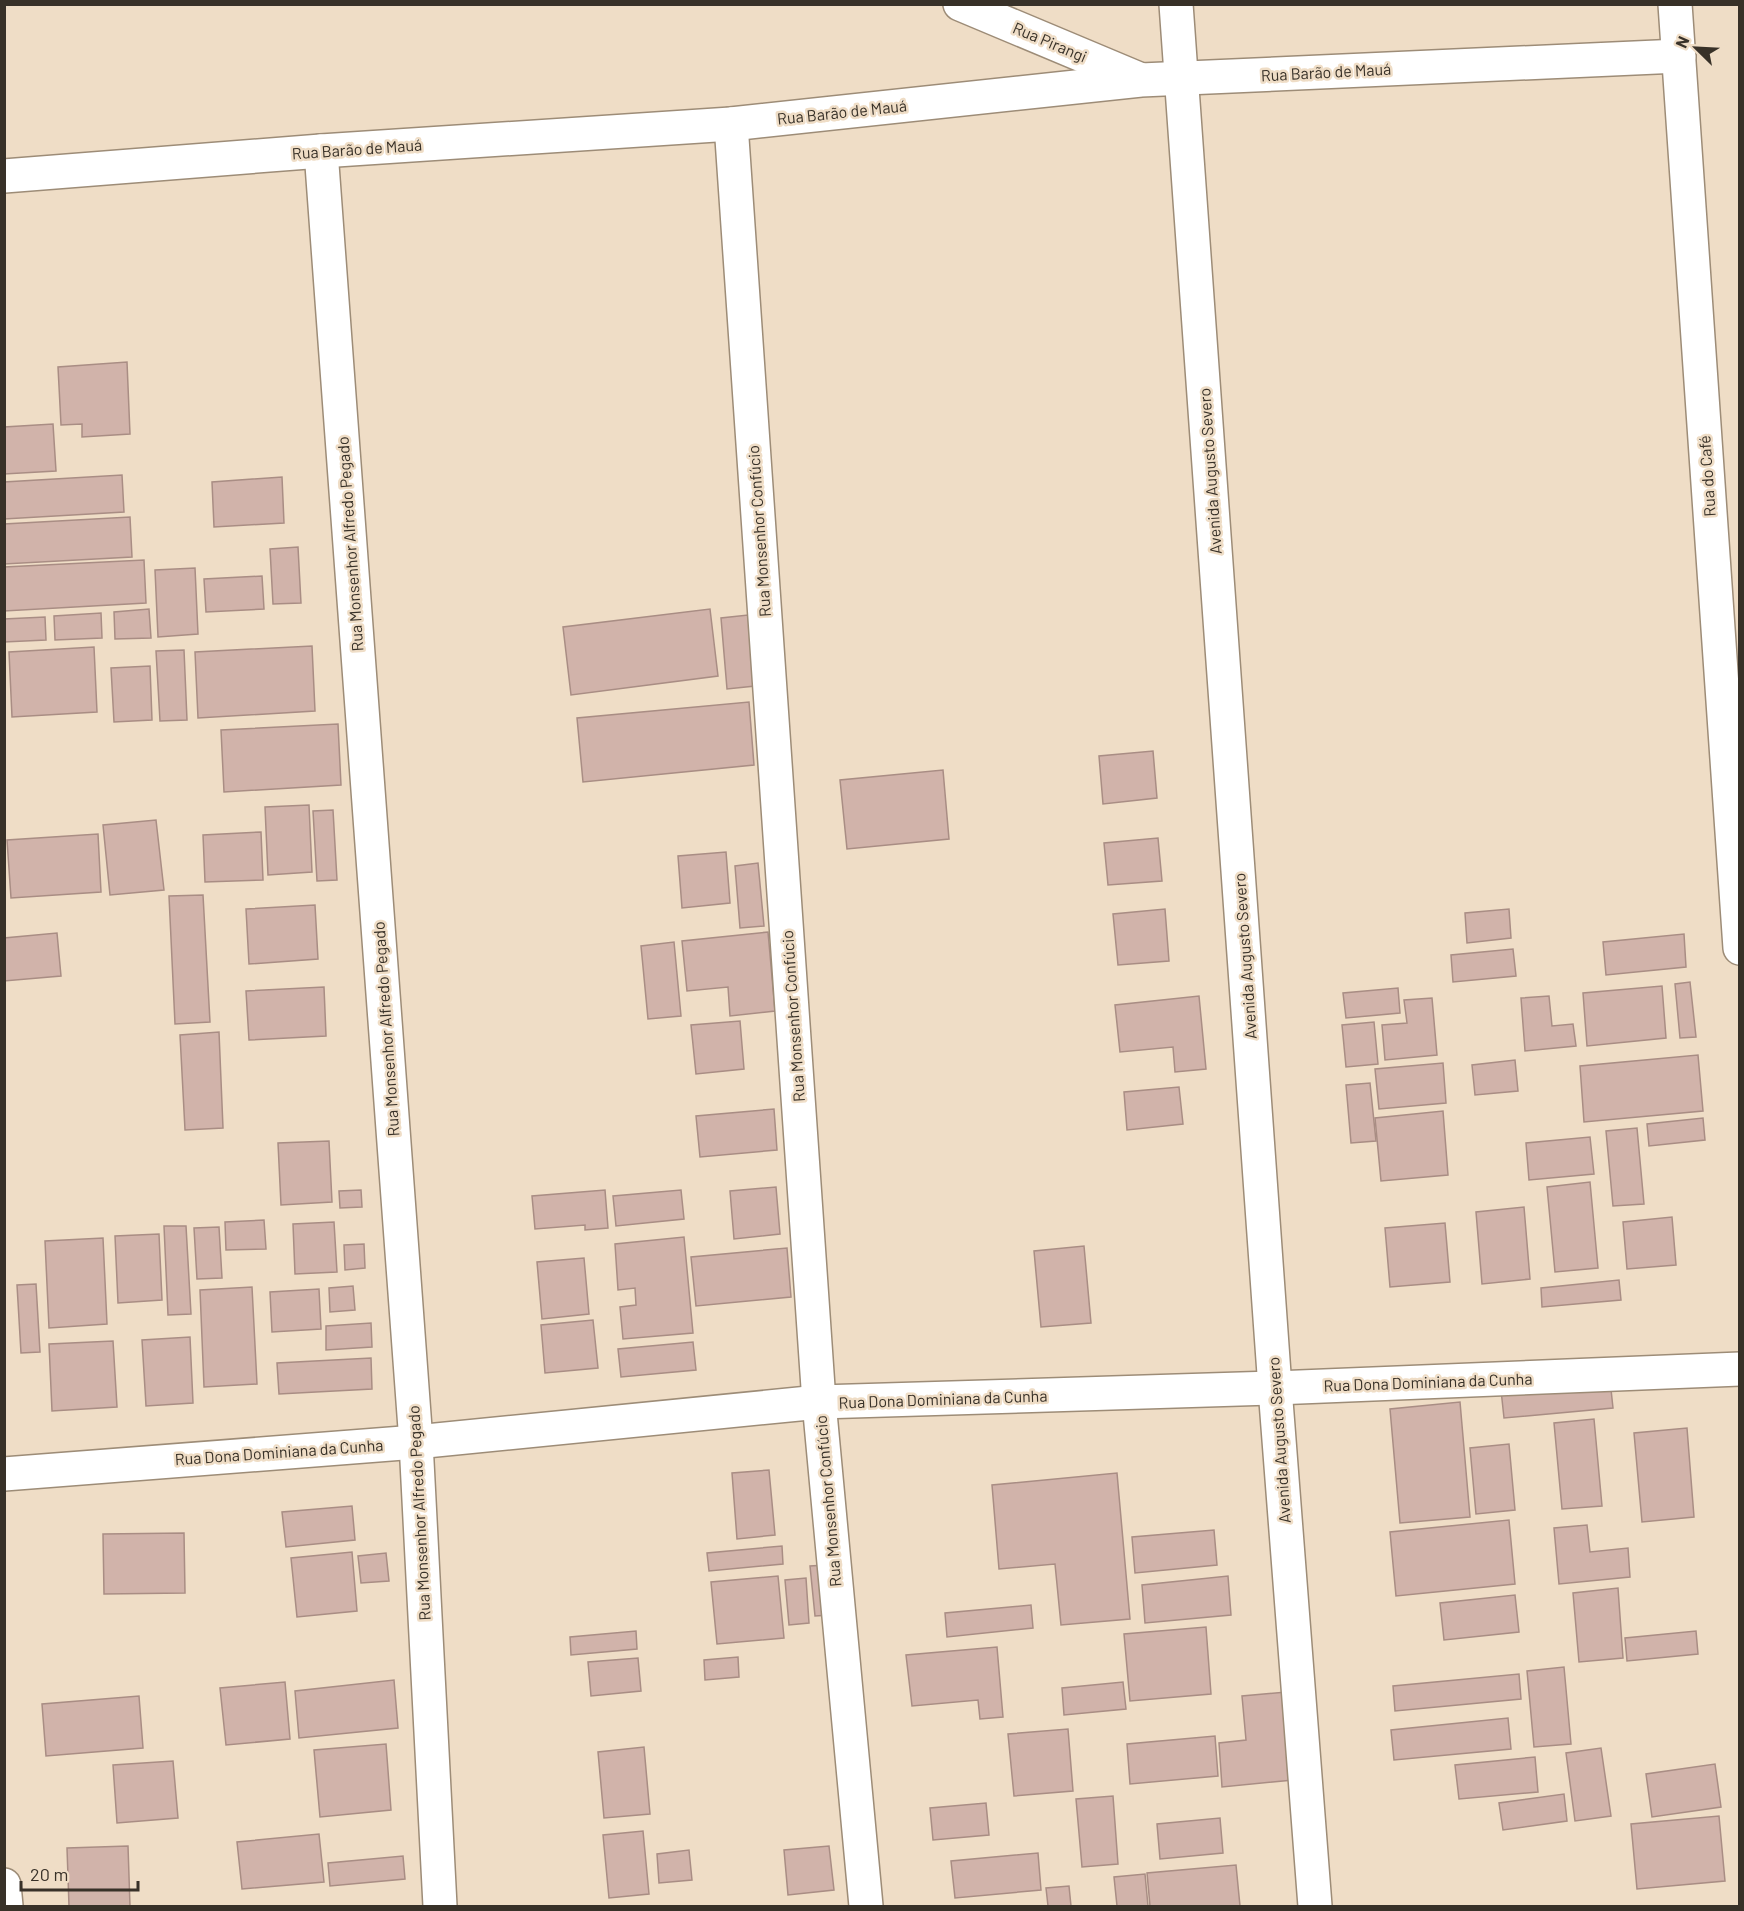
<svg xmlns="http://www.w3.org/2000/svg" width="1744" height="1911" font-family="Barlow,sans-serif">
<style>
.building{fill:#d1b3aa;stroke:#a98d84;stroke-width:1.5}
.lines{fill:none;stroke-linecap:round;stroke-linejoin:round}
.street-casing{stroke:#9d8c77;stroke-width:36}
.secondary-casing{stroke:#9d8c77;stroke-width:36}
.street{stroke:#fff;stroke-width:33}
.secondary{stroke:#fff;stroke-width:33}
.labels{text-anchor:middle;stroke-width:5;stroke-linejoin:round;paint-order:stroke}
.street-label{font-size:16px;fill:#383128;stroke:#efddc6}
</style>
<rect width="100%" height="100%" fill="#efddc6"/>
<g class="building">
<path d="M127,362L130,434L82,437V424L61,425L58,367Z"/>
<path d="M53,424L56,471L4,474V427Z"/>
<path d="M122,475L124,512L4,519V482Z"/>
<path d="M282,477L284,523L214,527L212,482Z"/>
<path d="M130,517L132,557L4,564V524Z"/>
<path d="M298,547L301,603L273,604L270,549Z"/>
<path d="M144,560L146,603L4,611V567Z"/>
<path d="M195,568L198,634L158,637L155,570Z"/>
<path d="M262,576L264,609L206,612L204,579Z"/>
<path d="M149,609L151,638L115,639L114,612Z"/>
<path d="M710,609L718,676L571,695L563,627Z"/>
<path d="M101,613L102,638L55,640L54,616Z"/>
<path d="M748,615L755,686L727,689L721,618Z"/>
<path d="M45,617L46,640L4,642V619Z"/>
<path d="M312,646L315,711L198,718L195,652Z"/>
<path d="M94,647L97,712L12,717L9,652Z"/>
<path d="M184,650L187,720L160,721L156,651Z"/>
<path d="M150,666L152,720L114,722L111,668Z"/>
<path d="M749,702L754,765L583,782L577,718Z"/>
<path d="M338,724L341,785L224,792L221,730Z"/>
<path d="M1153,751L1157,798L1103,804L1099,756Z"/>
<path d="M943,770L949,839L847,849L840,780Z"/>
<path d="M309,805L312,872L268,875L265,807Z"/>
<path d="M333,810L337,880L317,881L313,811Z"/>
<path d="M156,820L164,890L110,895L103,825Z"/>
<path d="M261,832L263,880L205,882L203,835Z"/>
<path d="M98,834L101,892L11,898L7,840Z"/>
<path d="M1158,838L1162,881L1108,885L1104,843Z"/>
<path d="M726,852L730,903L682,908L678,856Z"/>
<path d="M758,863L764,926L740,928L735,866Z"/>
<path d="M203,895L210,1022L175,1024L169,896Z"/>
<path d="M315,905L318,959L249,964L246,909Z"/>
<path d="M1165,909L1169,961L1118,965L1113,914Z"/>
<path d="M1509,909L1511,938L1467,943L1465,913Z"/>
<path d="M768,932L775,1011L730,1016L728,987L687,991L682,941Z"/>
<path d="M57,933L61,976L4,981V938Z"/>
<path d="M1684,934L1686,967L1606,975L1603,942Z"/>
<path d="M674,942L681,1016L648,1019L641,946Z"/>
<path d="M1513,949L1516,976L1453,982L1451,955Z"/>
<path d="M1690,982L1696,1037L1680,1038L1675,984Z"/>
<path d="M1662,986L1666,1038L1587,1046L1583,993Z"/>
<path d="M324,987L326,1036L249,1040L246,991Z"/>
<path d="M1398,988L1400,1013L1346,1018L1343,993Z"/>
<path d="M1199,996L1206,1069L1175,1072L1173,1047L1120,1052L1115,1005Z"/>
<path d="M1549,996L1552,1026L1573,1024L1576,1046L1525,1051L1521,998Z"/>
<path d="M1432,998L1437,1055L1385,1060L1382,1025L1407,1023L1404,1000Z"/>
<path d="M740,1021L744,1069L696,1074L691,1025Z"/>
<path d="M1374,1022L1378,1064L1346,1067L1342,1025Z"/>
<path d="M219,1032L223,1128L185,1130L180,1035Z"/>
<path d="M1698,1055L1703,1111L1584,1122L1580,1066Z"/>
<path d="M1515,1060L1518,1091L1475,1095L1472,1065Z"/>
<path d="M1443,1063L1446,1103L1379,1109L1375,1069Z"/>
<path d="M1370,1083L1376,1141L1351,1143L1346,1085Z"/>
<path d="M1179,1087L1183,1124L1127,1130L1124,1092Z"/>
<path d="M774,1109L777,1150L700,1157L696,1116Z"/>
<path d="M1443,1111L1448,1175L1381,1181L1375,1118Z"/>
<path d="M1703,1118L1705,1140L1649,1146L1647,1124Z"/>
<path d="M1637,1128L1644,1204L1613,1206L1606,1131Z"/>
<path d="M1590,1137L1594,1174L1529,1180L1526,1143Z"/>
<path d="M329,1141L332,1202L281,1205L278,1143Z"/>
<path d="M1590,1182L1598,1268L1555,1272L1547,1187Z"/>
<path d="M776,1187L780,1234L734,1239L730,1191Z"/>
<path d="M361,1190L362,1207L340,1208L339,1191Z"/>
<path d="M605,1190L608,1228L585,1230V1225L535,1229L532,1196Z"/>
<path d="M681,1190L684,1219L616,1226L613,1196Z"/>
<path d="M1524,1207L1530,1279L1482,1284L1476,1212Z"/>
<path d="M1672,1217L1676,1265L1627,1269L1623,1222Z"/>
<path d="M264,1220L266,1249L226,1250L225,1222Z"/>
<path d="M334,1222L337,1272L295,1274L293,1224Z"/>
<path d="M1445,1223L1450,1282L1390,1287L1385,1228Z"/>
<path d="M164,1226H186L191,1314L168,1315Z"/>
<path d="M219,1227L222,1278L197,1279L194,1228Z"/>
<path d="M159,1234L162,1300L118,1303L115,1236Z"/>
<path d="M684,1237L693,1333L623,1339L620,1307L636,1305L635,1288L618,1290L615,1244Z"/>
<path d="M103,1238L107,1324L49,1328L45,1241Z"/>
<path d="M364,1244L365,1268L345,1270L344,1245Z"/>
<path d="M1084,1246L1091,1323L1041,1327L1034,1251Z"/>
<path d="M787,1248L791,1297L696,1306L691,1257Z"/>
<path d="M584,1258L589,1314L542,1319L537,1262Z"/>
<path d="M1619,1280L1621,1300L1542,1307L1541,1288Z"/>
<path d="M36,1284L40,1352L21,1353L17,1285Z"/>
<path d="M353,1286L355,1310L330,1312L329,1288Z"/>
<path d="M252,1287L257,1384L204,1387L200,1290Z"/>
<path d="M319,1289L321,1329L272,1332L270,1292Z"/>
<path d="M593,1320L598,1368L545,1373L541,1325Z"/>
<path d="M371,1323L372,1347L326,1350V1326Z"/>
<path d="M190,1337L193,1403L146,1406L142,1340Z"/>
<path d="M113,1341L117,1407L52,1411L49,1344Z"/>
<path d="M693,1342L696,1370L621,1377L618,1349Z"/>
<path d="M371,1358L372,1389L279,1394L277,1363Z"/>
<path d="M1610,1380L1613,1408L1504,1418L1501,1390Z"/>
<path d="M1460,1402L1470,1517L1400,1523L1390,1409Z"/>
<path d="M1594,1419L1602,1506L1562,1509L1554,1423Z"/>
<path d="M1687,1428L1694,1517L1642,1522L1634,1433Z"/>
<path d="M1509,1444L1515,1510L1476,1514L1470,1448Z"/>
<path d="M769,1470L775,1535L737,1539L732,1473Z"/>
<path d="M1117,1473L1130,1619L1061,1625L1055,1564L999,1569L992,1485Z"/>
<path d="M352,1506L355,1540L286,1547L282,1512Z"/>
<path d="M1509,1520L1515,1584L1396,1596L1390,1532Z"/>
<path d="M1587,1525L1590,1552L1628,1548L1630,1577L1559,1584L1554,1528Z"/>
<path d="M1214,1530L1217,1565L1135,1573L1132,1537Z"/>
<path d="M184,1533L185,1593L104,1594L103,1534Z"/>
<path d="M782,1546L783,1564L709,1571L707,1553Z"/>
<path d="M352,1552L357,1611L297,1617L291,1558Z"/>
<path d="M386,1553L389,1581L361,1583L358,1556Z"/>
<path d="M826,1565L830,1615L815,1616L810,1566Z"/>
<path d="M778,1576L784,1638L717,1644L711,1582Z"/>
<path d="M1228,1576L1231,1615L1145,1623L1142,1585Z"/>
<path d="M806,1578L809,1623L789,1625L785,1580Z"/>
<path d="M1618,1588L1623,1658L1579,1662L1573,1593Z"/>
<path d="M1515,1595L1519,1632L1444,1640L1440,1603Z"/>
<path d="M1031,1605L1033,1628L947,1637L945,1613Z"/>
<path d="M1206,1627L1211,1694L1130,1701L1124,1634Z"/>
<path d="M636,1631L637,1649L571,1655L570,1637Z"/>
<path d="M1696,1631L1698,1654L1627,1661L1625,1638Z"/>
<path d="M997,1647L1003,1717L980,1719L978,1700L912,1706L906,1655Z"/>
<path d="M738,1657L739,1677L705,1680L704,1660Z"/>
<path d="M638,1658L641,1691L591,1696L588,1662Z"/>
<path d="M1564,1667L1571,1744L1534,1747L1527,1671Z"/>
<path d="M1519,1674L1521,1699L1395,1711L1393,1686Z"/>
<path d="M394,1680L398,1728L299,1738L295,1691Z"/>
<path d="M285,1682L290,1739L226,1745L220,1688Z"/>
<path d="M1123,1682L1126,1709L1064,1715L1062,1688Z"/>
<path d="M1286,1692L1293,1780L1222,1787L1219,1743L1246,1740L1242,1696Z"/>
<path d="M139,1696L143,1748L46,1756L42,1704Z"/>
<path d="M1508,1718L1511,1749L1394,1760L1391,1730Z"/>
<path d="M1068,1729L1073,1791L1014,1796L1008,1734Z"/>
<path d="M1215,1736L1218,1776L1130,1784L1127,1744Z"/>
<path d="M386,1744L391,1810L320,1817L314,1750Z"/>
<path d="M644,1747L650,1814L604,1818L598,1752Z"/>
<path d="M1601,1748L1611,1816L1575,1821L1566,1753Z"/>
<path d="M1535,1757L1538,1792L1459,1799L1455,1765Z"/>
<path d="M173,1761L178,1818L117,1823L113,1765Z"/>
<path d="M1715,1764L1721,1807L1652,1817L1646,1774Z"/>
<path d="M1564,1794L1567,1821L1503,1830L1499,1803Z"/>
<path d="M1113,1796L1118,1864L1082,1867L1076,1799Z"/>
<path d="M986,1803L989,1835L933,1840L930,1808Z"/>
<path d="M1719,1816L1725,1881L1637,1889L1631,1824Z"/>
<path d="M1220,1818L1223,1853L1160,1859L1157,1824Z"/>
<path d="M643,1831L649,1894L609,1898L603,1835Z"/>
<path d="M319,1834L324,1882L242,1889L237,1842Z"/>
<path d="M128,1846L130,1906H69L67,1848Z"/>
<path d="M829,1846L834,1890L788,1895L784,1850Z"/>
<path d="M689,1850L692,1880L659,1883L657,1854Z"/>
<path d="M1038,1853L1041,1890L955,1898L951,1861Z"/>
<path d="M403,1856L405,1879L330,1886L328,1863Z"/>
<path d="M1236,1865L1240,1906H1150L1147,1873Z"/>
<path d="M1145,1874L1148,1906H1117L1114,1877Z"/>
<path d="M1069,1886L1071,1906H1048L1046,1888Z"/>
</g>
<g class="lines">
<g class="street-casing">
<g id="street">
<path d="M960,4L1139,79"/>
<path d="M1176,4L1275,1388L1315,1906"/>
<path d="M1675,4L1740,948"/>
<path d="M731,124L819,1402L866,1906"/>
<path d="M321,151L416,1442L440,1906"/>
<path d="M4,176L321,151L731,124L1141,80L1679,56"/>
<path d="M4,1474L416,1442L819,1402L1275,1388L1740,1369"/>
</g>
</g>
<g class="secondary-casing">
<path id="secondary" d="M4,1885L6,1906"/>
</g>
<use href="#street" class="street"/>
<use href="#secondary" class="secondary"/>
</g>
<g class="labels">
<g class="street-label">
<text transform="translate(1050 42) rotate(23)" y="6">Rua Pirangi</text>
<text transform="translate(1326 72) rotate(-3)" y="6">Rua Barão de Mauá</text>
<text transform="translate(842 112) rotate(-6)" y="6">Rua Barão de Mauá</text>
<text transform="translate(357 149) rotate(-4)" y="6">Rua Barão de Mauá</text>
<text transform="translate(1210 471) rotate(-94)" y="6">Avenida Augusto Severo</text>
<text transform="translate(1707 476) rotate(-94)" y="6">Rua do Café</text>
<text transform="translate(759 531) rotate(-94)" y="6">Rua Monsenhor Confúcio</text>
<text transform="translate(350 544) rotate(-94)" y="6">Rua Monsenhor Alfredo Pegado</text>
<text transform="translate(1245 956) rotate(-94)" y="6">Avenida Augusto Severo</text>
<text transform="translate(793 1016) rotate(-94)" y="6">Rua Monsenhor Confúcio</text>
<text transform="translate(386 1029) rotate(-94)" y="6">Rua Monsenhor Alfredo Pegado</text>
<text transform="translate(1428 1382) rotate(-2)" y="6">Rua Dona Dominiana da Cunha</text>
<text transform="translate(943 1399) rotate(-2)" y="6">Rua Dona Dominiana da Cunha</text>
<text transform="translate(1279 1440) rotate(-94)" y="6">Avenida Augusto Severo</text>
<text transform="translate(279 1452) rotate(-4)" y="6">Rua Dona Dominiana da Cunha</text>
<text transform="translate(828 1501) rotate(-95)" y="6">Rua Monsenhor Confúcio</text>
<text transform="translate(419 1513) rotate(-93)" y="6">Rua Monsenhor Alfredo Pegado</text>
</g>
</g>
<rect width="1744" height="1911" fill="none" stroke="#383128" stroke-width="12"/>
<g transform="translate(1696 48) rotate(294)" stroke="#efddc6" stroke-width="4.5" paint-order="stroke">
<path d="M0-4.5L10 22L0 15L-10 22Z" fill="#383128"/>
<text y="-9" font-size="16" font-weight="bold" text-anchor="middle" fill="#383128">N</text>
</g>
<path d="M21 1881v9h117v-9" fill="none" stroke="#383128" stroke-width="3"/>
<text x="30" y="1881" font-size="18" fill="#383128" stroke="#efddc6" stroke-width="4.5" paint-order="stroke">20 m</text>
</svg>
